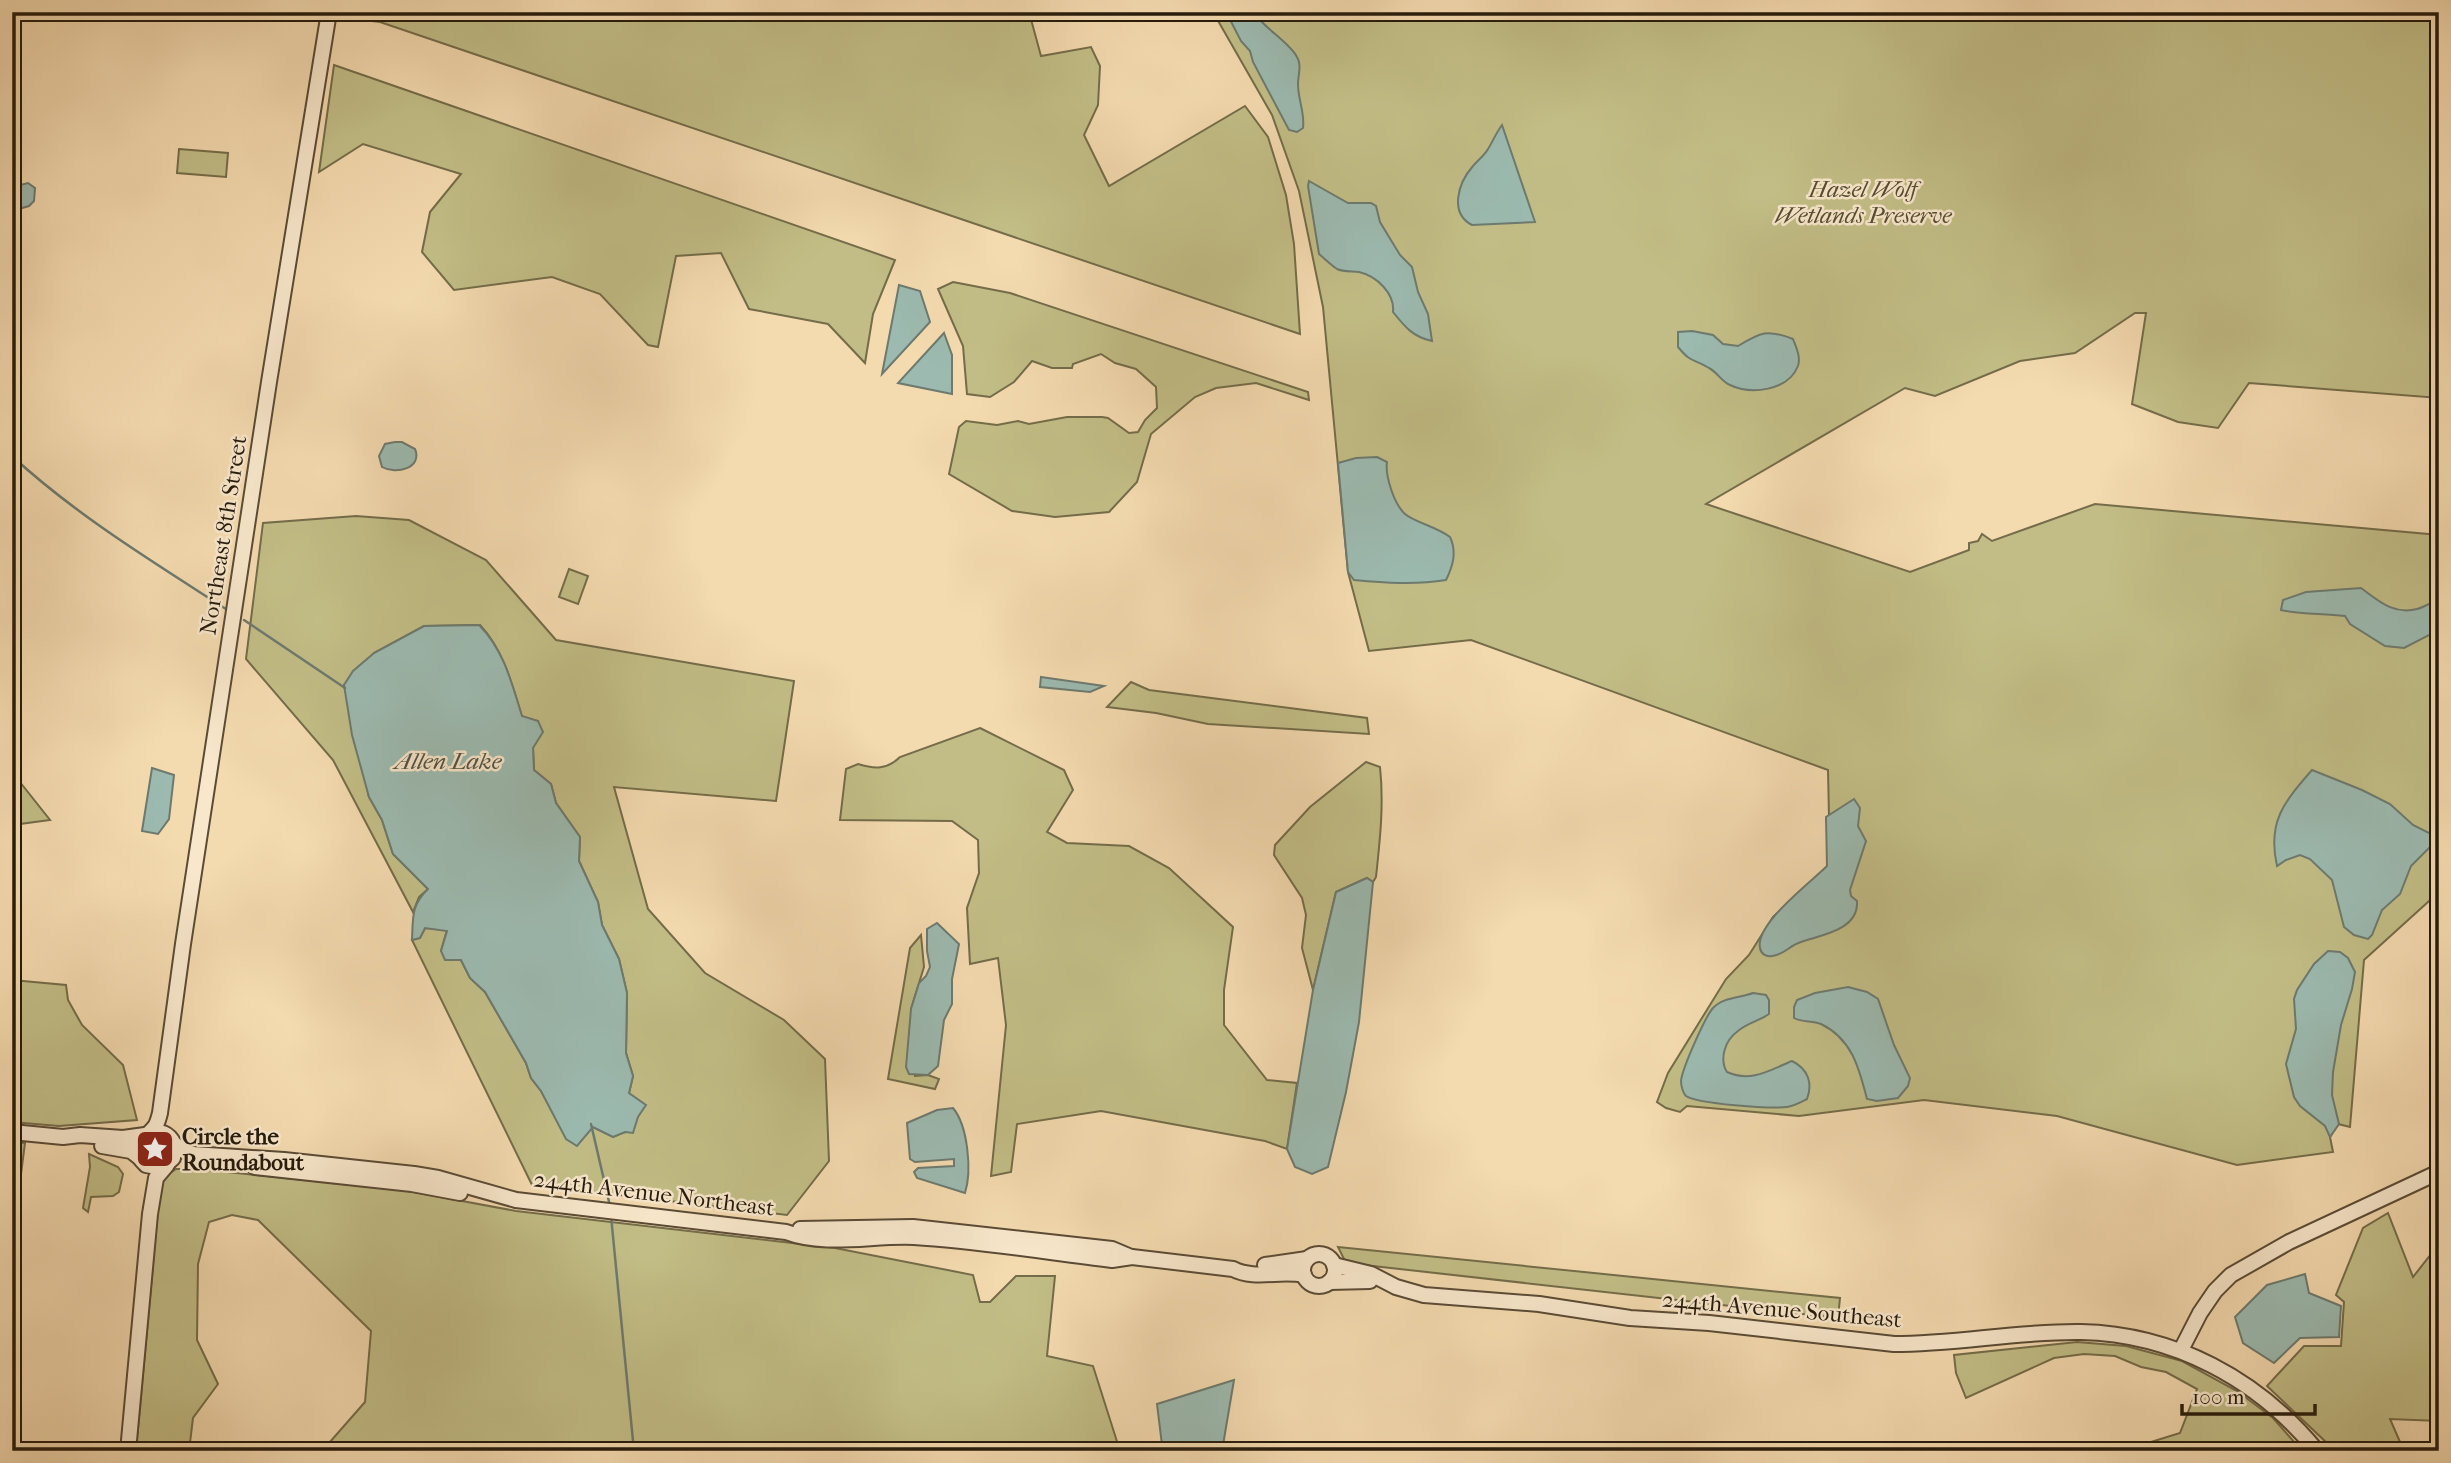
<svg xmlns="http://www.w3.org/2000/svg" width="2451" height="1463" font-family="'IM FELL French Canon',serif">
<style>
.green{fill:#c2bd86;stroke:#746c4a;stroke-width:2}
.water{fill:#9cbab0;stroke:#6d7a6f;stroke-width:2}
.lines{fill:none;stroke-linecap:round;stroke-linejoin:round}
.stream{stroke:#6d7a6f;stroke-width:2.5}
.tertiary-casing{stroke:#5a4b36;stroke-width:18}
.tertiary{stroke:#f8e7cb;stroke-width:14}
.labels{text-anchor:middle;stroke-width:5;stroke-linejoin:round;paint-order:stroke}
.park-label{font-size:23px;font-style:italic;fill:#554c31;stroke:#f8e7cb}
.street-label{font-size:23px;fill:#261b0d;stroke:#f8e7cb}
.poi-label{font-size:23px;font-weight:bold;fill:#261b0d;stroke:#f8e7cb;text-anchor:start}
.water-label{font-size:24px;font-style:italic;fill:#4f5346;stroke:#f8e7cb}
</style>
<rect width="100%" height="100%" fill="#f4daaf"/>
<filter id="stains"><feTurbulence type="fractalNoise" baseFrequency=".00286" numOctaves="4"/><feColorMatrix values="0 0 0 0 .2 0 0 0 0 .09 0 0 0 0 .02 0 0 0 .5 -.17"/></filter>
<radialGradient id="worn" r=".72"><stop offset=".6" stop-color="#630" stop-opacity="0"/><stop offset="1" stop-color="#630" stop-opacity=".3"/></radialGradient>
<g class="green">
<path d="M295,12H1029L1041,56L1091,47L1100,66L1098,105L1084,135L1109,186L1245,106L1268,137L1286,195L1294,244L1300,334L380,22Z"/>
<path d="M1213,12H2439V398L2249,383L2218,428L2178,422L2132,404L2146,313H2135L2075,353L2020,361L1935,396L1905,388L1706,504L1910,572L1969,550V543L1978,541L1982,534L1992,541L2095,504L2439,535V892L2364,960L2350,1127L2338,1124L2330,1137L2333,1152L2237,1165L2057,1116L1924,1100L1799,1116L1687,1106L1680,1112L1666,1108L1657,1102L1668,1073L1726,979L1749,955L1773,917L1830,864L1828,770L1471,640L1369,651L1348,572L1323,307L1299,191L1272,115Z"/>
<path d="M334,65L895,260L873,314L865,363L828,324L749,309L721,253L676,256L658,347L648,345L600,294L552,277L454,290L422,252L430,212L461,174L363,144L319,172Z"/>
<path d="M179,149L228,153L226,177L177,173Z"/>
<path d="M953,282L1010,293L1308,392L1309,400L1256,383L1216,388L1195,397L1151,434L1137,482L1109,512L1055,517L1012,511L949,474L959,427L966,421L997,425L1018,421L1029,424L1067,417H1102L1108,418L1129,433L1138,432L1145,420L1157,408L1156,387L1136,369L1115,363L1101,354L1073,364L1072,368H1052L1032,361L1014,382L990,397L967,394L963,346L938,289Z"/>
<path d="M356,516L409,520L486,560L556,640L794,681L776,801L614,787L648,909L705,973L784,1020L825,1059L829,1161L787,1215L611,1194L533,1187L412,940L420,938L425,928L447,930L441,951L461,960L470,978L485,992L526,1063L531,1078L541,1091L558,1122L593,1127L613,1137L625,1132H633L629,1093L633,1076L626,1053L627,993L619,959L602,925L598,902L579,861L580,837L556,803L551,784L534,770L533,748L538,721L522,717C512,684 504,651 480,625L424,626L374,653L344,685L369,797L382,820L393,854L428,889L419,897L413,912L333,760L246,659L263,523Z"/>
<path d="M569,569L588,576L578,604L559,597Z"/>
<path d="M1131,682L1149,690L1367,718L1369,734L1208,724L1156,713L1107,707Z"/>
<path d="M980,728L1064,770L1073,790L1047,832L1067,843L1129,846L1169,868L1233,927L1224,990V1025L1267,1080L1297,1083L1287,1149L1265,1141L1101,1111L1017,1124L1011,1172L991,1176L1006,1025L998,958L970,964L967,908L979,873L978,840L952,821L840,820L846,769L858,764C874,769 887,770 900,757Z"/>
<path d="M1366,762L1380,767C1384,804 1380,840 1376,877L1373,882L1367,878L1336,892L1313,990L1302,948L1306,915L1302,898L1274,855L1275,845L1310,807Z"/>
<path d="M12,772L50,820L12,825Z"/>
<path d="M921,935L924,967L911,1009L915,1076L928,1075L939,1079L935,1089L888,1079L910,948Z"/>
<path d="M12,980L66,985L68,1000L82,1025L123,1065L137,1120L59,1126L12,1122Z"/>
<path d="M12,1142L25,1143L12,1244Z"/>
<path d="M89,1154L118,1167L123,1174L119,1192L113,1196L91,1197L88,1212L83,1208L90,1167Z"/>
<path d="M176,1169H198L408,1191L516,1211L835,1248L973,1275L980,1302H990L1016,1276H1055L1047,1356L1093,1366L1120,1451H322L365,1402L371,1331L258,1220L232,1215L209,1222L198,1264L197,1340L218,1384L193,1418L189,1451H136L159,1199L164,1177Z"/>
<path d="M2388,1213L2413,1277L2439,1244V1421L2390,1419L2404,1451H2333L2329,1445L2267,1386L2304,1346H2341L2344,1302L2336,1295L2363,1228Z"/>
<path d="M1338,1247L1840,1298L1838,1318L1346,1263Z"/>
<path d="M2077,1342L2126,1346L2182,1361L2237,1391L2273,1418L2302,1451H2122L2180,1433L2197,1389L2166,1372L2141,1367L2115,1356L2084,1354L2054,1358L1966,1398L1956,1373L1954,1355Z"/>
</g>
<g class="water">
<path d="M1226,12H1262L1261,21C1271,32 1291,45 1297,57C1302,65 1298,75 1298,84C1298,100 1305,113 1303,128L1297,132L1289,130L1253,62L1250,51L1241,41Z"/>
<path d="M1502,125L1535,222L1472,225C1449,213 1458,183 1473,166C1477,161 1484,156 1488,149C1493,141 1496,133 1502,125Z"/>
<path d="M1309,181L1348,203H1371L1376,206L1380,222L1400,255L1412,267L1418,292L1428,314L1432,341C1413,337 1405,327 1393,312C1395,294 1377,276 1359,272C1353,271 1343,272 1337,269C1331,265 1325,259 1319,254L1308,186Z"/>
<path d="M28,183L35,188L34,201L29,206L12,211V187Z"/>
<path d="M899,285L920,291L930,322L882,374Z"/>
<path d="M1692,331L1713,335L1723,344L1738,346C1761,332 1767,329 1793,339C1796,347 1801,357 1798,366C1788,391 1751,395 1730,385C1722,382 1717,372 1709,368C1693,358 1692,364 1678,347V332Z"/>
<path d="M944,333L952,355V394L898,383Z"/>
<path d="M395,442H402L415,449C423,468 396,475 382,467L379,456L385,444Z"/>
<path d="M1377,457L1387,462C1385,476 1394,504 1405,514C1414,522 1437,527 1450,537C1457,552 1453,566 1446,580C1416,585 1385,583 1354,580L1348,572L1338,463L1356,458Z"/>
<path d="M2361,588C2379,601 2393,615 2417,609C2425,607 2431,602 2439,600V630L2404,648L2385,646L2350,624L2345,616C2323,613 2302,615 2281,610L2283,600L2306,592Z"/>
<path d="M479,625C504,650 512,684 522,716L538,721L543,732L533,748L534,770L551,784L556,803L580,837L579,861L598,902L602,925L619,959L627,993L626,1053L633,1076L629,1093L646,1105L638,1117L633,1133L625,1132L613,1137L593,1127L577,1146L566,1139L541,1091L531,1078L526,1063L485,992L470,978L461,960H445L441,951L447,931L425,928L420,938L412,940C413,918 411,905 428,889L393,854L382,820L369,797L352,735L344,685L353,671L374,653L424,626Z"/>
<path d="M1041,677L1104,686L1090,692L1040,687Z"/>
<path d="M152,768L174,775L169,819L158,834L142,831Z"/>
<path d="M2312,770L2362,790L2390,804L2413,825L2439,838L2411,866L2400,894L2382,910L2372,935L2368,939L2354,935L2344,927L2332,880L2310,859L2300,855L2286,860L2277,866C2267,822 2284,802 2312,770Z"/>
<path d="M1854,799L1860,808L1858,826L1866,841L1850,890L1851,896L1857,901C1859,930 1821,935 1801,942C1790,945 1784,955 1772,956C1766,957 1761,954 1760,948C1755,924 1810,883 1827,866L1826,817Z"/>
<path d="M1367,878L1373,882L1359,1022L1346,1092L1328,1167L1312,1174L1295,1167L1287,1149L1313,990L1336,892Z"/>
<path d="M937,923L959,944L952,979V1004L944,1020L938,1066L928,1075L909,1074L906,1067L911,1009L919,983L926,976L930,967L927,951V929Z"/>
<path d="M2328,951L2340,952L2348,958L2355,972L2352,989L2341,1025L2333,1072L2332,1095L2339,1124L2330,1137L2325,1126L2300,1106L2294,1097L2286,1064L2296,1029L2294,999L2297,990L2314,964Z"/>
<path d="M1848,987L1867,992L1878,999L1894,1045L1910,1078L1908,1086L1898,1098L1877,1101L1867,1099C1859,1068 1852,1039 1821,1024C1812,1020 1803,1023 1794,1018V1007L1797,1000L1815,993Z"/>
<path d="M1753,993L1766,995L1769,1000V1014C1759,1021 1747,1023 1738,1031C1725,1040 1719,1059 1727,1072C1751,1083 1770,1070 1792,1061C1808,1069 1813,1083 1807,1099C1801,1102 1794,1106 1787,1107C1771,1109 1698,1104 1686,1096C1683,1093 1681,1086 1681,1081C1682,1069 1705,1017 1713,1008C1723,997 1740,998 1753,993Z"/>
<path d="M953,1108C968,1126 972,1171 965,1193L917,1178L914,1172L918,1168L954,1166V1159L915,1162L910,1159L907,1123L937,1110Z"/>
<path d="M2305,1274L2309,1293L2341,1306L2339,1337L2300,1338L2274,1363L2243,1343L2235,1317L2267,1285Z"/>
<path d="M1234,1380L1222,1451H1185L1184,1445H1162L1157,1404Z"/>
</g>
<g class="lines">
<g class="stream">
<path d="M12,456C76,515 153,562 226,609"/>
<path d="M244,620L345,688"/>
<path d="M591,1124L610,1206"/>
<path d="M611,1216L634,1451"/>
</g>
<g class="tertiary-casing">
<g id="tertiary">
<path d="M12,1132L63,1137L80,1135L123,1138L145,1135"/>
<path d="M149,1133C160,1130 169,1133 174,1144L173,1158L162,1168L146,1165C125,1145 147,1139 156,1125C158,1121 159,1117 160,1113L183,944L269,382L329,12"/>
<path d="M174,1144L184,1151L193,1154L284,1160L414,1174L438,1178L516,1200L786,1232C826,1247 872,1235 914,1237C980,1241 1046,1252 1112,1260L1132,1257L1233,1269C1254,1280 1281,1270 1304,1275"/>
<path d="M102,1146L131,1151L140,1158"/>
<path d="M255,1167L412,1184L460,1193"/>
<path d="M800,1229L913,1227L1112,1249L1131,1257"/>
<circle cx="1319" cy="1270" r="16"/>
<path d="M1265,1265L1307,1259"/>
<path d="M1334,1265L1371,1274L1396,1287L1424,1295L1539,1304L1630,1318L1709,1323L1894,1344C1957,1344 2019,1331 2081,1332C2174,1334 2258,1379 2317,1451"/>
<path d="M1329,1282L1370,1281"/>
<path d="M2181,1350L2200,1313L2215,1291L2231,1275L2289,1242L2439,1172"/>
<path d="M128,1451L150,1214L156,1178L167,1165"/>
</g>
</g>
<use href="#tertiary" class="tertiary"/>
</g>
<defs>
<g id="sight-square" transform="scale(2.0125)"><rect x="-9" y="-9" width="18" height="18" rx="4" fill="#8f2418" stroke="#f8e7cb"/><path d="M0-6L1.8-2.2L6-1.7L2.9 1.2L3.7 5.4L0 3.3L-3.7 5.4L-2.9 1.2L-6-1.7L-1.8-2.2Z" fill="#fff"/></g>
</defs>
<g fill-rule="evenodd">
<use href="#sight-square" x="155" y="1149"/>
</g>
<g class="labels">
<g class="park-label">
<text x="1863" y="197">Hazel Wolf<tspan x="1863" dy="26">Wetlands Preserve</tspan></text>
</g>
<g class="street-label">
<text transform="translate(223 535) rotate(-81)" y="8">Northeast 8th Street</text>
<text transform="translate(654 1193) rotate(7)" y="8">244th Avenue Northeast</text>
<text transform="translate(1782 1309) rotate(5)" y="8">244th Avenue Southeast</text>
</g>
<g class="poi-label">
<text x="182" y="1144">Circle the<tspan x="182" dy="26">Roundabout</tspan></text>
</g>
<g class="water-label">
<text x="448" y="769">Allen Lake</text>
</g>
</g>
<rect width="2451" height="1463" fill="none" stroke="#f4daaf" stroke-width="42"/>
<rect x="14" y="14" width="2423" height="1435" fill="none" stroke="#261b0d" stroke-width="3.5"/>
<rect x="21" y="21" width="2409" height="1421" fill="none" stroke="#261b0d" stroke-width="2"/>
<path d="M2182 1404v10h133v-10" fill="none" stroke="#261b0d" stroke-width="3.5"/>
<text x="2192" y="1404" font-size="21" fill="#261b0d" stroke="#f8e7cb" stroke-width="5" paint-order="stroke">100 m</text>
<rect width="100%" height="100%" filter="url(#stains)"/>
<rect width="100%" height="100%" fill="url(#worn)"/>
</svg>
